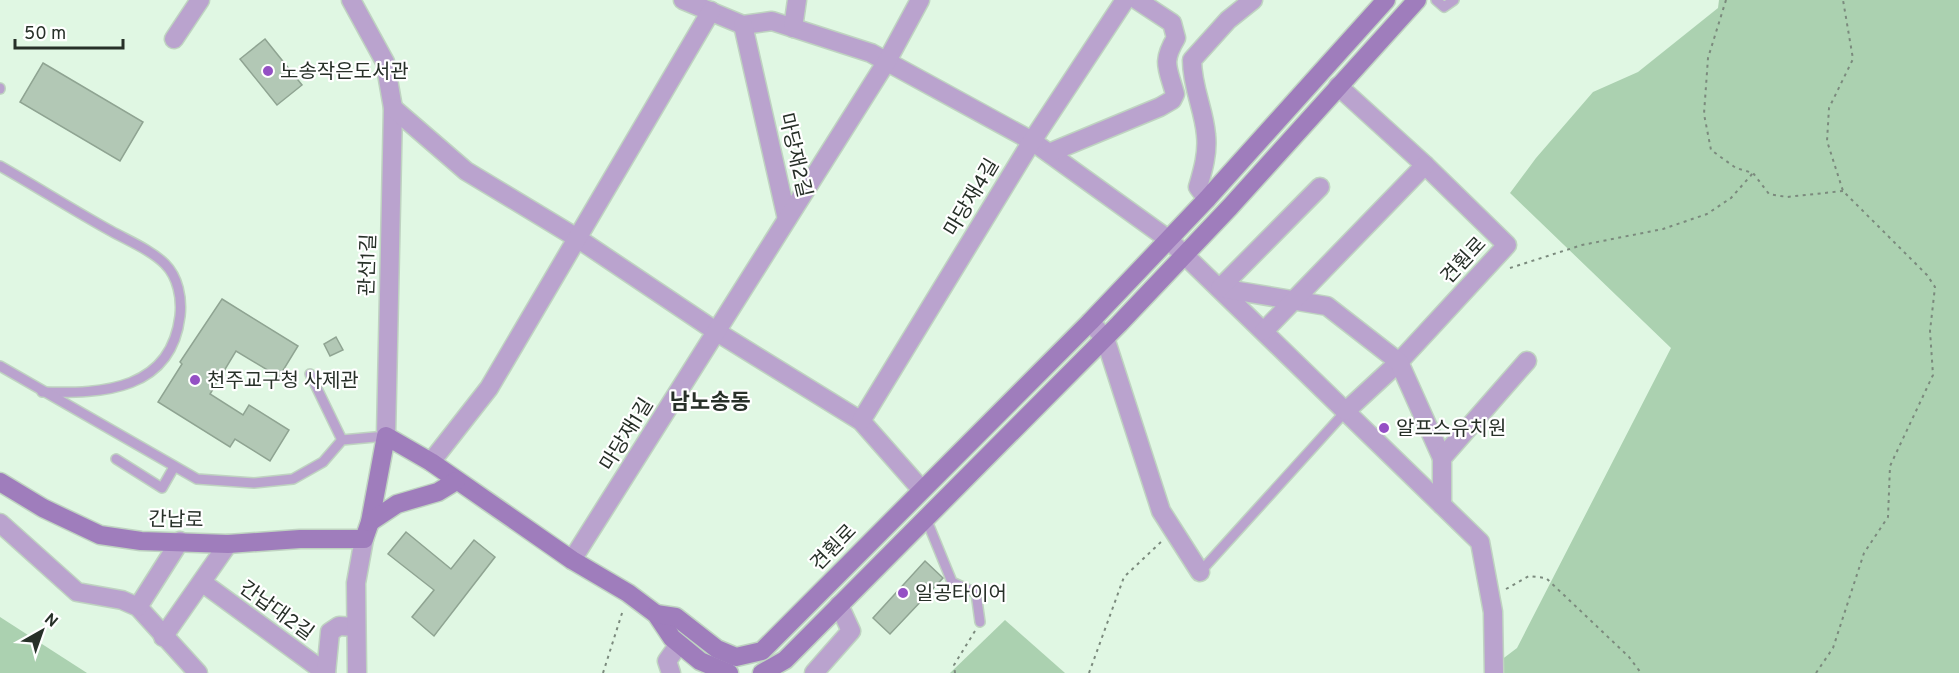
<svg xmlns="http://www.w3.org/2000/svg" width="1959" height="673" font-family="Overpass,'Noto Sans KR',sans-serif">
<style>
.green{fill:#abd1b0}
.building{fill:#b2c8b5;stroke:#8fa492;stroke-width:1.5}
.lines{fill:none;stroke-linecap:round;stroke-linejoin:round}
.lane-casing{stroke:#bfd3c1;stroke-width:12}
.street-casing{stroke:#bfd3c1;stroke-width:21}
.secondary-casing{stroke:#bfd3c1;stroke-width:21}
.path{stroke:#7b8a7d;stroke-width:2;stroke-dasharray:3 4.5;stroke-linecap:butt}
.lane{stroke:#baa3ce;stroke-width:9}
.street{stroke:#baa3ce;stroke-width:18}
.secondary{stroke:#9f7dbc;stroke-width:18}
.poi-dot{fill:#9450c4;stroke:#fff;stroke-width:2}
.labels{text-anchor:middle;stroke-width:4.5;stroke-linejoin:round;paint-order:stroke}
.poi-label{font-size:20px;fill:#273028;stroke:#fff;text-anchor:start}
.street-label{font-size:20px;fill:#273028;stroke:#fff}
.quarter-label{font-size:22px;font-weight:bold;fill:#273028;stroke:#fff}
</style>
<rect width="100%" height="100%" fill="#e0f7e3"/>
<g class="green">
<path d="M1719,0H1959V673H1484L1517,648L1671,348L1510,193L1536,158L1593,92L1638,72L1718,8Z"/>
<path d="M0,617L87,673H0Z"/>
<path d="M1005,620L1065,673H950Z"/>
</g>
<g class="building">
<path d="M265,39L302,85L277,105L240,59Z"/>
<path d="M43,63L143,122L120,161L20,102Z"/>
<path d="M222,299L298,346L279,377L236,351L210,394L243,415L249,405L289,430L270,461L235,439L230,447L158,402L182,364L180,362Z"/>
<path d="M336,337L343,350L330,356L324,344Z"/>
<path d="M406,532L451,569L474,540L495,557L434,636L412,617L434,590L388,554Z"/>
<path d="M925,561L943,578L890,634L873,618Z"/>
</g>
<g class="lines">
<g class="lane-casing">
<g id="lane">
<path d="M1436,0L1444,7L1454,0"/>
<path d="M0,88V89"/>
<path d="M0,166C37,187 73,210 111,231C129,241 151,250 165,264C178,277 182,298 180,316C171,390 104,394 42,392"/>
<path d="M0,366L197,479L254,483L293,479L323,462L342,440L386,436"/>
<path d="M310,374L342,440"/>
<path d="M116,459L162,488L174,467"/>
<path d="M925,516L952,582L976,593L980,622"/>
<path d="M1200,572L1346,411"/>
</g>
</g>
<g class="street-casing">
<g id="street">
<path d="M351,0L385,62L393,108L386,436"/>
<path d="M683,0L743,25L772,21L871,53L1032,141L1168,239L1480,542L1493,612L1494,673"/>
<path d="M743,25L787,219"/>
<path d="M793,28L797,0"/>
<path d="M174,39L200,0"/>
<path d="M1338,86L1425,165L1507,245L1399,362L1346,411"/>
<path d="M393,108L466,171L577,238L717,332L861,421L921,489"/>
<path d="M1049,153L1160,107L1172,100L1175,94C1168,68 1161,63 1176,38L1172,23L1137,0"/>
<path d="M1207,199L1198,187C1203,170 1208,153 1206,135C1204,109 1192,88 1192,60L1228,20L1253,0"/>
<path d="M1220,288L1327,306L1399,362L1442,458"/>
<path d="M1220,288L1320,187"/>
<path d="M1090,322L1105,338L1161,511L1200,572"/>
<path d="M1264,331L1425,165"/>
<path d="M861,421L1032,141L1125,0"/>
<path d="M431,462L489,388L711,11"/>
<path d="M1442,505V458L1527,361"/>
<path d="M0,523L77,592L122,600L138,607L198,673"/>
<path d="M572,560L887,61L920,0"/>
<path d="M203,583L326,673"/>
<path d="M138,607L180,541"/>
<path d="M163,637L228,544"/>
<path d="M326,673L330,632L339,626L356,627"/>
<path d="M357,673L356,583L364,539"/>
<path d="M671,673L667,661L679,644"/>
<path d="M814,673L851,631L839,605"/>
</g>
</g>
<g class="secondary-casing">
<g id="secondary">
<path d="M0,482L43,508L100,535L141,541L228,544L300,539H364L370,522L386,436L431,462L572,560L628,593L656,614L672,638L700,661L729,673"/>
<path d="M370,522L397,504L438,492L456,481"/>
<path d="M656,614L676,617L717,649L736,657L762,651L1090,322L1207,199L1386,0"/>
<path d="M762,673L785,660L1119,324L1230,207L1417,0"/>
</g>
</g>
<g class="path">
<path d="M1726,0L1708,58L1704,114L1711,150L1736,168L1753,173L1769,194L1787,197L1843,191"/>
<path d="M1510,268L1582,245L1663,229L1707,214L1731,198L1753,173"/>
<path d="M1506,589L1529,576L1546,578L1629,657L1641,673"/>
<path d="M603,673L623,610"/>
<path d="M955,673L954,665L975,631"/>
<path d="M1089,673L1124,577L1161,542"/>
<path d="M1816,673L1833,648L1864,553L1888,517L1890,466L1933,375L1930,331L1935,287L1927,275L1843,191L1827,141L1829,108L1853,59L1843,0"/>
</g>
<use href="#lane" class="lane"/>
<use href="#street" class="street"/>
<use href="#secondary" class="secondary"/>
</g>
<g class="poi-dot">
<circle cx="268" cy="71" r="6"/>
<circle cx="195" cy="380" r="6"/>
<circle cx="1384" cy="428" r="6"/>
<circle cx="903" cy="593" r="6"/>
</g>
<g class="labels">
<g class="poi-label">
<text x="280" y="78">노송작은도서관</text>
<text x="207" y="387">천주교구청 사제관</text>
<text x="1396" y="435">알프스유치원</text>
<text x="915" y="600">일공타이어</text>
</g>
<g class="street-label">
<text transform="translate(796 155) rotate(77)" y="7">마당재2길</text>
<text transform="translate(971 197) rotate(-59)" y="7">마당재4길</text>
<text transform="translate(1463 260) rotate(-47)" y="7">견훤로</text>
<text transform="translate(367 265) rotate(-88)" y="7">관선1길</text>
<text transform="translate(626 434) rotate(-58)" y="7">마당재1길</text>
<text transform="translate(176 519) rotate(1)" y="7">간납로</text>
<text transform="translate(833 547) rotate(-46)" y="7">견훤로</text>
<text transform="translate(277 610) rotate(36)" y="7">간납대2길</text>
</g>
<g class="quarter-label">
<text x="710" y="409">남노송동</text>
</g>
</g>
<g transform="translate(42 631) rotate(40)" stroke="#ffffff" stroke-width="4.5" paint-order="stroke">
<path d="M0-4.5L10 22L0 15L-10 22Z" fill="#273028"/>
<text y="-9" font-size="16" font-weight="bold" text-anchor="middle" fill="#273028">N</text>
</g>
<path d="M15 39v9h108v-9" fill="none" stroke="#273028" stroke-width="3"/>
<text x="24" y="39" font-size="18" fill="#273028" stroke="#ffffff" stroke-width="4.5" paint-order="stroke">50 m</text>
</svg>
